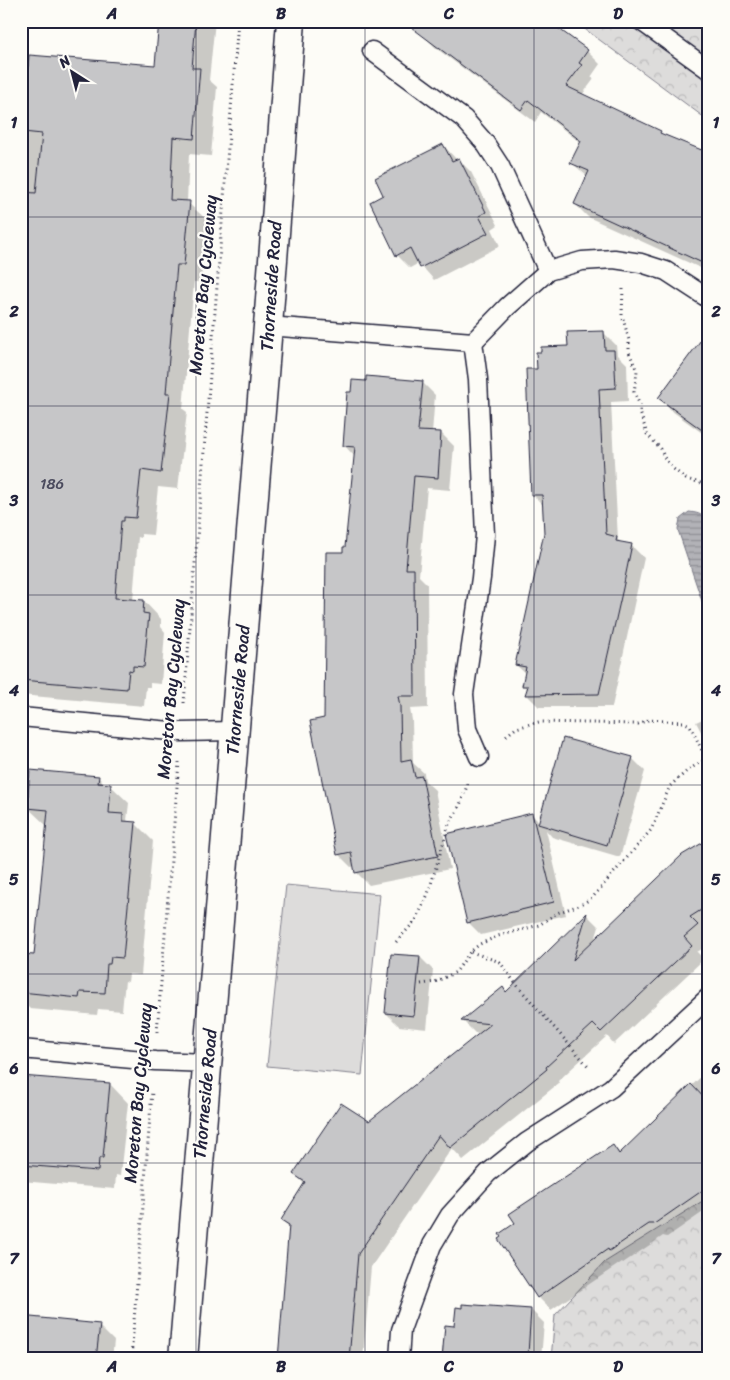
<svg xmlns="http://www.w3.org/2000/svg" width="730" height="1380" font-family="Sriracha,sans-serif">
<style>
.park{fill:url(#park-crowns);stroke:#807f8b}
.pitch{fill:#dddcdb;stroke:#807f8b}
.water{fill:url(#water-rules);stroke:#787885}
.shadow{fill:#0003}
.building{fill:#c6c6c8;stroke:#22223b}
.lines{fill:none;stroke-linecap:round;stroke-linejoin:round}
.service-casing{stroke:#22223b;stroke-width:21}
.tertiary-casing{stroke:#22223b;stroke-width:31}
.path{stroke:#22223b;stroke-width:3;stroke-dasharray:1 4;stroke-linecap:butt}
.service{stroke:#fdfcf7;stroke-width:18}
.tertiary{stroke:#fdfcf7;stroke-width:28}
.grid{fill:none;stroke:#22223b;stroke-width:1;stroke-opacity:0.55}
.labels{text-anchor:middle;stroke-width:4.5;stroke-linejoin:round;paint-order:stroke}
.number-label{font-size:15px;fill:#4b4b5e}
.street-label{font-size:18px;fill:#22223b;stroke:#fdfcf7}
.neatline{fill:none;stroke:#22223b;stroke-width:2}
.grid-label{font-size:16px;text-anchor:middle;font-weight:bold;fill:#22223b}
</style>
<defs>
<pattern id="park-crowns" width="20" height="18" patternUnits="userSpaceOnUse" patternTransform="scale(1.25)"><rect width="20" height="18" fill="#dddcdb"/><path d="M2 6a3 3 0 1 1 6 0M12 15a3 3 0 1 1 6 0" fill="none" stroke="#bdbcbd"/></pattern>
<pattern id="water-rules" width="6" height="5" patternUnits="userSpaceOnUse" patternTransform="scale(1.25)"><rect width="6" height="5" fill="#b2b2b7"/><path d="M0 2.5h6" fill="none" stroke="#909096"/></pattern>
</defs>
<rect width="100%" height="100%" fill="#fdfcf7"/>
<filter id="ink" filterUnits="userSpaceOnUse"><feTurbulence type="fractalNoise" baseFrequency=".02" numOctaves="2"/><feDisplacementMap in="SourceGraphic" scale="10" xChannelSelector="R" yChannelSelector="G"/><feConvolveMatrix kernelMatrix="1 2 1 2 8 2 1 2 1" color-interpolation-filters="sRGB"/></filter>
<g filter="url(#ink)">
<g class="park">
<path d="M574,21H709V121Z"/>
<path d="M709,1197V1359H551L555,1315L605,1262Z"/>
</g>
<path class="pitch" d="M286,885L380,894L362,1075L267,1066Z"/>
<path class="water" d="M689,512C701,513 705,516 709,527V622L678,530L680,519Z"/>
<g class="shadow">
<path d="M160,21H215L209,80L217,87L211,156L189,154L187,202L207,220L201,282H194L183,409L187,412L178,489L158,487L153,535L141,534V538L138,537L133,600L144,601L161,619V627L165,632L161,684L150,683V687H146L144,706L21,695V56L156,66Z"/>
<path d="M423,35L587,51L600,64L591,77L594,79L582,95L660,132L663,135L709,155V275L706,273L707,271L588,217L575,204L588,177L572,163L581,143L541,112L535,122L436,48Z"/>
<path d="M443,145L457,160L458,159L471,172L498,225L492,229L500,246L434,280L419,263L410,268L397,255L385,196Z"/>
<path d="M603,332L616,345L617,354L627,364L628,401L611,402L618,540L621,543L631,545L644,558L612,707H539L527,695L528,690L523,685L526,674L516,665L545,533L544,506L532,494L538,370L569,347Z"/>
<path d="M709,362V438L672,411L659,398Z"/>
<path d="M422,382L435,395L432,433H441L454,446L450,490L427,488L419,576L427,584L428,708L410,709L412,720L413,763L424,773L425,781L435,790L450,869L369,885L356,872L355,866L351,867L338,854L325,720L344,554L347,549L355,457L344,445Z"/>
<path d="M709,716V747L696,722Z"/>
<path d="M632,758L645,771L620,857L552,837L546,830L566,915L481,935L468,922L532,815L539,822Z"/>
<path d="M98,777L106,785H110L129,803L127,820L130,823H135L153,841L141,975L129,974L128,982L125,981L122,1011L98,1009L97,1015L30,1009L21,1000V956L36,957L47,826L28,808Z"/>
<path d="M709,840V945L697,952L704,959L614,1044L607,1036L558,1081L559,1083L463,1160L452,1148L371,1267L363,1359H280L290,1228L282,1220L305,1185L295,1174L369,1123L480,1034L475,1033L463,1021L507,993L587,915L599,927L595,940Z"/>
<path d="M420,957L433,970L427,1029L399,1026L386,1013Z"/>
<path d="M709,1069V1208L667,1237L663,1236L623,1263L622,1262L551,1310L538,1297L517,1224L613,1146L621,1154Z"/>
<path d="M21,1076L110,1084L128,1103L120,1176L116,1175L115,1189L21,1181Z"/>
<path d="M21,1282L30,1290L27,1318L99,1326L114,1341L112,1359H21Z"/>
<path d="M531,1310L544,1323L541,1359H444L455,1327Z"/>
</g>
<g class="building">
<path d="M159,21H196L192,68H200L194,139L173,137L170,200L190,201L184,265H177L166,393H170L161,473L141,470L136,518L124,517V521H121L115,598L144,600L143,613L149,614L144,667L133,666V671L129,670L127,689L21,680V207L23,192L36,193L42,134L23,132L29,55L155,65Z"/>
<path d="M403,21H548L588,50L579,63L582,65L566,86L661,131L660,133L709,153V266L574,204L589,171L570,163L581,141L528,100L521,110Z"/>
<path d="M443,144L452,161L459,158L486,212L479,216L488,233L420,268L410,248L396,256L370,202L383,195L375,178Z"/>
<path d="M709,329V435L658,398Z"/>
<path d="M604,331L605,350H614L616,388L599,389L606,534L617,537L616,541L632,544L623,588L599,694L525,695L528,686H522L526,667L515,665L544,533L542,495H531L526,369H537L536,352H541V347L568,346L567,332Z"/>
<path d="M366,376L423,381L418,431L441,432L438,478L414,476L406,569H414L415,696H398L400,706L401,761L411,759L415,777L422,776L438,856L355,873L351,852L337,855L310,721L324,718L326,552H343V547H345L355,447L343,446L347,392H351L352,380L366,381Z"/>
<path d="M563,738L633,757L607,845L538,824Z"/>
<path d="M30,770L99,776L98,783L111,784L109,813L123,814V821L136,822L123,958L111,957L110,964H107L105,993L80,992L79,998L21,992V954L34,955L48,810L27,808Z"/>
<path d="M532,813L554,902L467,923L446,834Z"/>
<path d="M709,839V905L690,917L698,925L684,937L692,946L601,1032L593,1024L546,1067L547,1069L450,1148L439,1135L358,1254L349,1359H278L289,1225L281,1220L305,1182L293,1174L341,1103L369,1121L491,1024L461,1021L503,987L506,992L587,913L573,960L682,855Z"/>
<path d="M391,954L420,956L414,1016L385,1013Z"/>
<path d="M21,1076L110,1083L103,1158H99L98,1171L21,1165Z"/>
<path d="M691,1084L709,1103V1186L654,1224H649L609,1251L608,1249L537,1298L498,1239L501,1237L499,1234L515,1223L509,1214L613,1145L619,1154Z"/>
<path d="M462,1304L531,1309L528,1354H514V1359H442L445,1325L454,1326L456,1307L462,1308Z"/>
<path d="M21,1316L100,1324L96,1359H21Z"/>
</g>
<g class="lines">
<g class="service-casing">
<g id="service">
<path d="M641,21L709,70"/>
<path d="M372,51L464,119L485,143L500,166L548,271"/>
<path d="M268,326L473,342L507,307L548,271L582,261L614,259L641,263L666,271L709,299"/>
<path d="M473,342L478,379L485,535L481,578L464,694L467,729L479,757"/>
<path d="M21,717L181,732L234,731"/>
<path d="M21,1049L155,1061L207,1063"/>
<path d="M399,1359L401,1330L432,1245L450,1215L488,1173L527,1142L611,1088L709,997"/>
</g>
</g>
<g class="tertiary-casing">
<path id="tertiary" d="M183,1359L268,326L291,21"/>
</g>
<g class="path">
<path d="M623,289L622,315L629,340V352L637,371L634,392L640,405V412L647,434L661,449L664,457L671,467L686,479L709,485"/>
<path d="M184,703L238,21"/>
<path d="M396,942L416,920L428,894L449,824L460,805L468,783"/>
<path d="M471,952L500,962L515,983L589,1067"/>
<path d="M421,984L435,982L456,972L470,952L480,944L498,936L539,925L557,913L582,904L592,898L651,830L670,786L688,770L706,759L690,725L683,722L648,720L638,724L539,722L516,728L503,738"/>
<path d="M157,1032L179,762"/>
<path d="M131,1359L152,1091"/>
</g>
<use href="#service" class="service"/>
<use href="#tertiary" class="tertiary"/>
</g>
</g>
<path class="grid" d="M196,21V1359M365,21V1359M534,21V1359M21,217H709M21,406H709M21,595H709M21,785H709M21,974H709M21,1163H709"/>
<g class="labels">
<g class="number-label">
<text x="52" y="489">186</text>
</g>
<g class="street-label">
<text transform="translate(203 285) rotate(-85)" y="6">Moreton Bay Cycleway</text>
<text transform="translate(271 286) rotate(-86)" y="6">Thorneside Road</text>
<text transform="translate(171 689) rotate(-85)" y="6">Moreton Bay Cycleway</text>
<text transform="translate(238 690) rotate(-85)" y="6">Thorneside Road</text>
<text transform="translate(138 1093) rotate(-85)" y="6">Moreton Bay Cycleway</text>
<text transform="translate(205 1094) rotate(-85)" y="6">Thorneside Road</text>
</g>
</g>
<rect width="730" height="1380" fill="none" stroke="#fdfcf7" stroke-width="55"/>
<g transform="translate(72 72) rotate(324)" stroke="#fdfcf7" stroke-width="4" paint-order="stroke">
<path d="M0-4L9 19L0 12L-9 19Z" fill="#22223b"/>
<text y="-8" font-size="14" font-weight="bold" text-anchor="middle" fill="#22223b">N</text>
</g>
<rect x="28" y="28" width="674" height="1324" class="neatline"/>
<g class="grid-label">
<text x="112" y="19">A</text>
<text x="281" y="19">B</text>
<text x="449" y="19">C</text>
<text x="618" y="19">D</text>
<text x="14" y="128">1</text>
<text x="716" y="128">1</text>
<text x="14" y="317">2</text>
<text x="716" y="317">2</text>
<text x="14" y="506">3</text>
<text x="716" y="506">3</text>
<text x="14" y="696">4</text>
<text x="716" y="696">4</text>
<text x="14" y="885">5</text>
<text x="716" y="885">5</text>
<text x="14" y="1074">6</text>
<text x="716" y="1074">6</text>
<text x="14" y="1264">7</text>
<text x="716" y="1264">7</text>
<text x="112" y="1372">A</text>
<text x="281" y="1372">B</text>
<text x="449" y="1372">C</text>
<text x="618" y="1372">D</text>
</g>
</svg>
